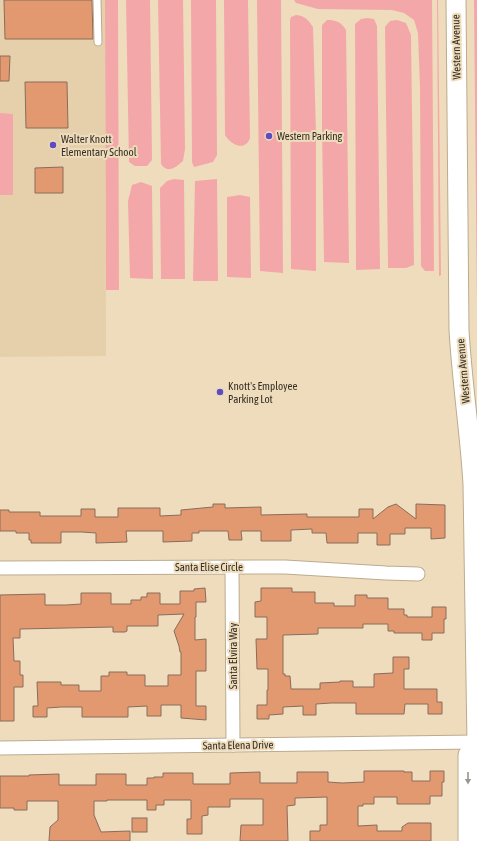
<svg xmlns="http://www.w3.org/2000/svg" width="477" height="841" font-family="'Asap Condensed',sans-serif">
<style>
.built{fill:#e5d0ab}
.green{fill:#f4a7a8}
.building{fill:#e2996f;stroke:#8a6c5c}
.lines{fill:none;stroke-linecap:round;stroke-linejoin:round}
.service-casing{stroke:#bcab8e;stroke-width:9}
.minor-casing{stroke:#bcab8e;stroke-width:15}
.secondary-casing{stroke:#bcab8e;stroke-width:21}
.service{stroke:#fff;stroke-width:7}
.minor{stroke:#fff;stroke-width:13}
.secondary{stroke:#fff;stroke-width:19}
.oneway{fill:#9a9690}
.poi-dot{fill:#5e4ac3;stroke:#eedcbd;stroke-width:1.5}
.labels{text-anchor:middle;stroke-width:4;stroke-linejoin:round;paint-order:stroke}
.street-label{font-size:11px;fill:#352e22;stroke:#eedcbd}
.poi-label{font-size:11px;fill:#352e22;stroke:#eedcbd;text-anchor:start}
</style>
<rect width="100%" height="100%" fill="#eedcbd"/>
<path class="built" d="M0,0H105L106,356L0,357Z"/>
<g class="green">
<path d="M105,0H118L119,290H106Z"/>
<path d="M126,0H150L152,160L147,166H135L129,162Z"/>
<path d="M158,0H183L185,149L183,161C175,168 168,174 161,164Z"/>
<path d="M191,0H216L217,155L213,162L194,167L192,162Z"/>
<path d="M224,0H248L250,138C245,152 231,145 225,135Z"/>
<path d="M257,0H281L283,273L260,271Z"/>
<path d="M294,0H432L434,271H425L421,266L420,87L418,33L414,20L404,13L392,10L318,9L296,3Z"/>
<path d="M437,0H438L441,275L439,276Z"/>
<path d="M474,0H477V306Z"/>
<path d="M296,15C306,16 308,20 313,27L316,133V271L291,269L290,20L291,17Z"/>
<path d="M367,18L374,19L377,26L380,269L356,270L355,24L361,19Z"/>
<path d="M327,20C336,20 341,22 346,30L349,263L324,262L322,129V25Z"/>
<path d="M397,20L406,23L411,35L414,265L406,268H388L385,27L390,21Z"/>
<path d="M0,113L13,114V195H0Z"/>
<path d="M174,179L184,180L185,279H161L160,188L167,181Z"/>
<path d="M217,179L218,281H193L195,181Z"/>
<path d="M141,182L152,186L153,279L130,278L128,201L132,185Z"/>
<path d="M240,195L250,197L251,278L227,277V197Z"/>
</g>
<g class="building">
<path d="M4,0H92L93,39H5Z"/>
<path d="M0,56H10L9,81H0Z"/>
<path d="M25,82H67L68,128H26Z"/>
<path d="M63,167V193H35V168Z"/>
<path d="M213,504H225V508L261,507V515L307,514V517H359V509H373V519L388,507L396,504L416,519V504L445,505V538L431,539V528H405V534H390V545H377V533H358V543H327L326,533H312V529L291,530V541H261V531H241L242,540H229L228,531H199V533H192V541L163,542V531H126L127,542L96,543V533L82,532H61V543H31V540H29V533H16V531H0V510H9V512H40V516H81V509H95V517H118V508H160V516L181,515V510L213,507Z"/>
<path d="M205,588L206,602H196V617H195V640L206,639V671H196V706H206V720L181,718V705H161V716H147V706L128,707V717H82V707H61L47,708V717H33V706H38L37,682H61V685H79V691H101V676H109V672H127V675H145V686H168V675H181V652H180L179,646L174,631L184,614L158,615V626H127V631L125,632H113V627L20,629V638H13L14,661H20V675H23V687H14V721H0V595L45,594V605H66L81,604V593H111V604H131V600H141V597H147V593H160V604H180V591H194V589Z"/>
<path d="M261,588H292V592H315V603H334V606H355V595H367V598H388V609H404V615H407V617H432V607H446V619H444V633H432V640H422V633H394V631H388V624H363V628H318V634L283,635V674H285V676H290L291,689H320V683L340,682V681H353V687H374V674L393,673V657H409V669H404V689H437V702H442V714H428V704H405L404,714H356V703H331L316,704V715H303V706L283,707V714L269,715V719H257V705H267V690H268V669H257L256,639H267V617H255V602L261,601Z"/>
<path d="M364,771H404V772H412V781H430V771H444V782H442V796H430V804H397V797H374V804H363V806H358V826L377,825V831H402V827L408,823H431V841H310V831H320V825H327V797L295,798V805L287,806L288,841H240L241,825H263V799H230V807H208V815L202,816V834H187V819H191V800H164V805H156V810H147V800H107V801H94V815L101,832L130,831V841H49L50,827L58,820V801H27V810H14V808H0V776H29V775L59,774V785H96V774H126V785H147V778H154V777H163V773H193V784H230V773L260,772V783H297V772H328V782L342,783L364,782Z"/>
<rect x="132" y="818" width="15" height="14"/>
</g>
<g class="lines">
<g class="service-casing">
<path id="service" d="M97,0L98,42"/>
</g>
<g class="minor-casing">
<g id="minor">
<path d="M232,567L233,745"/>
<path d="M0,568L285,567L386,573L418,574"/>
<path d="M0,748L477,742"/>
</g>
</g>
<g class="secondary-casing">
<g id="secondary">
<path d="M456,0L459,330C462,382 470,433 473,484L477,743"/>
<path d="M468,841V755L477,742"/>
</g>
</g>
<use href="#service" class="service"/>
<use href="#minor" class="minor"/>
<use href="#secondary" class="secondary"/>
</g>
<defs><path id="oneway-solid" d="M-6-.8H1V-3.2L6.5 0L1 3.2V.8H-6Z"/></defs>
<use class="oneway" href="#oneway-solid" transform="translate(468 778) rotate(90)"/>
<g class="poi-dot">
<circle cx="269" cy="136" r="4"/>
<circle cx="53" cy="145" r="4"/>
<circle cx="220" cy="392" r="4"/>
</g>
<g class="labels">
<g class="street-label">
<text transform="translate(456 47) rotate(-91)" y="4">Western Avenue</text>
<text transform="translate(463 371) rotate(-95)" y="4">Western Avenue</text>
<text x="209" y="571">Santa Elise Circle</text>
<text transform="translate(233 656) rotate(-90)" y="4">Santa Elvira Way</text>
<text transform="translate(238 745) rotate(-1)" y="4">Santa Elena Drive</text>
</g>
<g class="poi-label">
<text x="277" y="140">Western Parking</text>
<text x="61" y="143">Walter Knott<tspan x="61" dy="13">Elementary School</tspan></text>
<text x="228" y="390">Knott's Employee<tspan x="228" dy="13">Parking Lot</tspan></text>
</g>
</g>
</svg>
